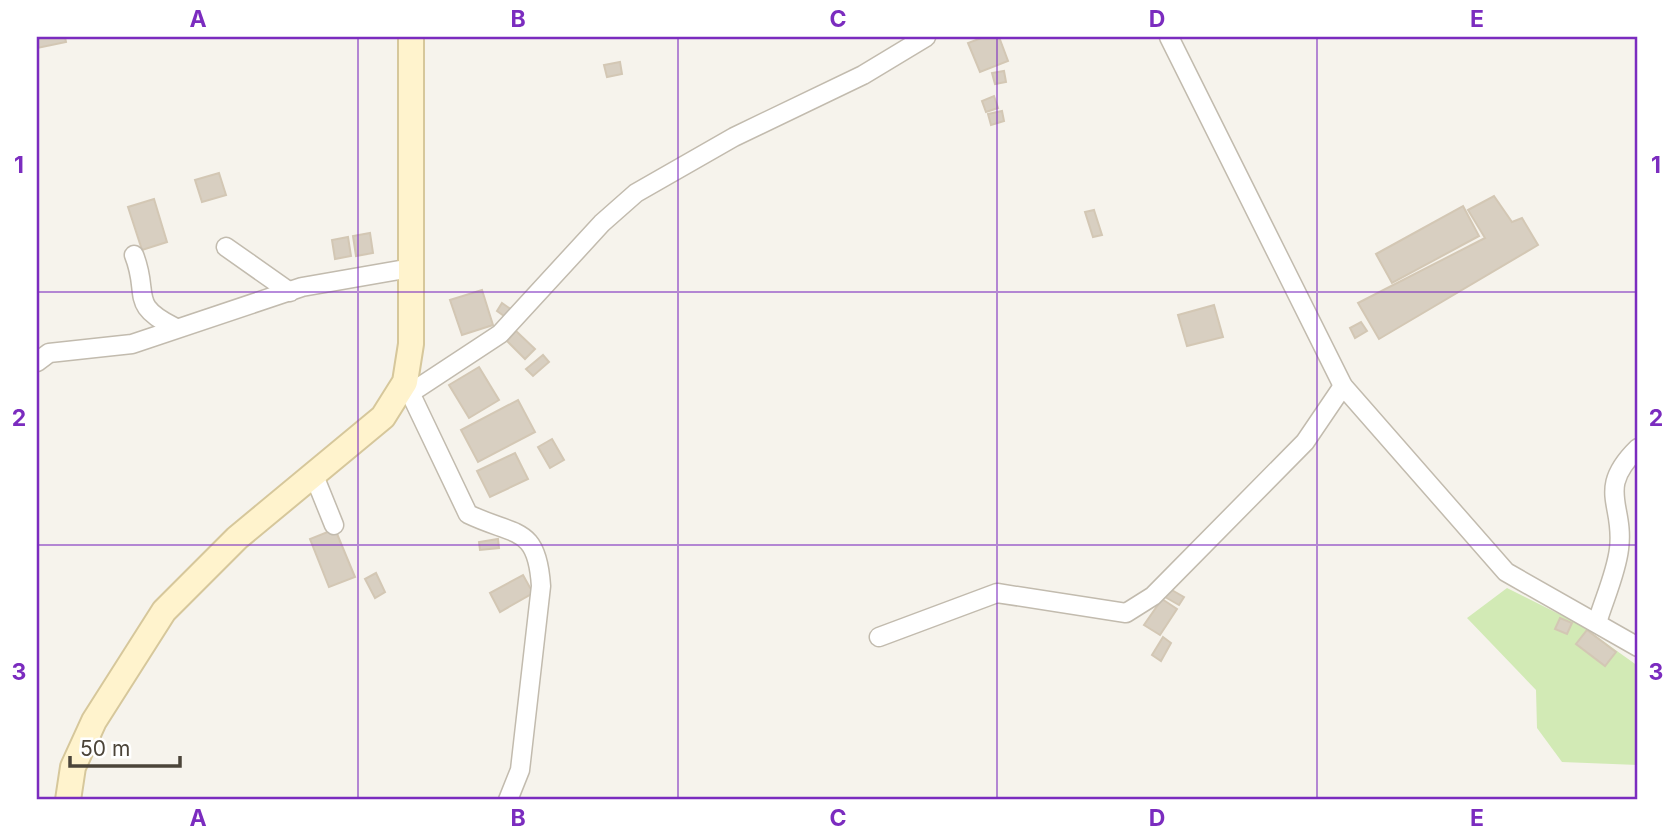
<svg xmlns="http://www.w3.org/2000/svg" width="1675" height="837" font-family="Inter,sans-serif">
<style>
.green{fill:#d2eab5}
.building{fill:#d8cfc1;stroke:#d3c7b4;stroke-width:2}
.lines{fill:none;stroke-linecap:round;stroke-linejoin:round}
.street-casing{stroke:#c2bbae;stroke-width:21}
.secondary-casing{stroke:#d6c79b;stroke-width:28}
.street{stroke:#fff;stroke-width:18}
.secondary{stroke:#fff3cd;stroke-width:24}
.grid{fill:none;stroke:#7b2cbf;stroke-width:2;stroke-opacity:0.55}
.neatline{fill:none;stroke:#7b2cbf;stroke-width:2.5}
.grid-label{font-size:23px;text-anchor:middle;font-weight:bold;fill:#7b2cbf}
</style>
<rect width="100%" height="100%" fill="#f6f3ec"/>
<path class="green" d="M1507,588L1579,624L1638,666V765L1562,762L1537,728L1536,690L1467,618Z"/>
<g class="building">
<path d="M37,37H65L66,42L37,48Z"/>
<path d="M984,37H999L1008,61L980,72L968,43Z"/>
<path d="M620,62L622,74L607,77L604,65Z"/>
<path d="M1004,71L1006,82L995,84L992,73Z"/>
<path d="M994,96L998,108L986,112L982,101Z"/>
<path d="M1002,111L1004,121L991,125L988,114Z"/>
<path d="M219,173L226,195L202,202L195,180Z"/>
<path d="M1494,196L1512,222L1522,218L1538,245L1379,339L1358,303L1485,238L1468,210Z"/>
<path d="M154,199L167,242L142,250L128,207Z"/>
<path d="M1463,206L1479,236L1392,283L1376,254Z"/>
<path d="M1094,210L1102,235L1093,237L1085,212Z"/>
<path d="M370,233L373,253L356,256L353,236Z"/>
<path d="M348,237L351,256L335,259L332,240Z"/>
<path d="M482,290L493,325L462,335L450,300Z"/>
<path d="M502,303L512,310L507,318L497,311Z"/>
<path d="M1214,305L1223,337L1187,346L1178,315Z"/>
<path d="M1361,322L1367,331L1355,338L1350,328Z"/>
<path d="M516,331L535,349L525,359L507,341Z"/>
<path d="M543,355L549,362L533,376L526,369Z"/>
<path d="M479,367L499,400L469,418L449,385Z"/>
<path d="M518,400L535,432L478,462L461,430Z"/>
<path d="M552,439L564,460L550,468L538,447Z"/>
<path d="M515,453L528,479L490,497L477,471Z"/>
<path d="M335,529L355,577L329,587L310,539Z"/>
<path d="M498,539L499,548L480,550L479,542Z"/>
<path d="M376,573L385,592L375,598L365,579Z"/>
<path d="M523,575L533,593L500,612L490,593Z"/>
<path d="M1170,589L1184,597L1179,605L1165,597Z"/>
<path d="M1162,599L1177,609L1160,635L1144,625Z"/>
<path d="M1560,618L1572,623L1567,634L1555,629Z"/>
<path d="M1587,630L1616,652L1605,666L1576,644Z"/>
<path d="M1163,637L1171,643L1161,661L1152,655Z"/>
</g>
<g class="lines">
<g class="street-casing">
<g id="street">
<path d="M1169,37L1343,386L1506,572L1638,647"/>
<path d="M226,247L290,292"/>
<path d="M134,255C150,295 128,304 174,327"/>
<path d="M37,362L49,353L132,344L302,287L411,268"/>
<path d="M405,382L468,514C516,537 537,525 541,586L520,770L508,800"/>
<path d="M408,389L418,388L500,334L602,223L636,193L734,137L863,75L926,37"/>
<path d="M313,473L334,525"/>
<path d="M1597,623C1604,599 1616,574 1619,549C1625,504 1595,490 1638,448"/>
<path d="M879,637L997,593L1126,613L1153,596L1305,442L1343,386"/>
</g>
</g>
<g class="secondary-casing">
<path id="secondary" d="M68,800L73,767L94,721L164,611L237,538L383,417L405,382L411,344V37"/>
</g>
<use href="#street" class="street"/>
<use href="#secondary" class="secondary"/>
</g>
<path class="grid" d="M358,37V800M678,37V800M997,37V800M1317,37V800M37,292H1638M37,545H1638"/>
<rect width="1675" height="837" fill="none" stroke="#ffffff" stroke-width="77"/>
<path d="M70 756v10h110v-10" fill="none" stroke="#4b4439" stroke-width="3.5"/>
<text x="80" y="756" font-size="21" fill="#4b4439" stroke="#ffffff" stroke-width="5" paint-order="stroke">50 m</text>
<rect x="38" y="38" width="1598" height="760" class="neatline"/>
<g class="grid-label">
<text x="198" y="27">A</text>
<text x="518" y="27">B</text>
<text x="838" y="27">C</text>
<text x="1157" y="27">D</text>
<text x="1477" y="27">E</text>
<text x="19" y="173">1</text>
<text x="1656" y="173">1</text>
<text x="19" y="426">2</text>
<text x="1656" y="426">2</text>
<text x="19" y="680">3</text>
<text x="1656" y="680">3</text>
<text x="198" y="826">A</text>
<text x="518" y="826">B</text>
<text x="838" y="826">C</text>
<text x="1157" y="826">D</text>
<text x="1477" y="826">E</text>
</g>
</svg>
